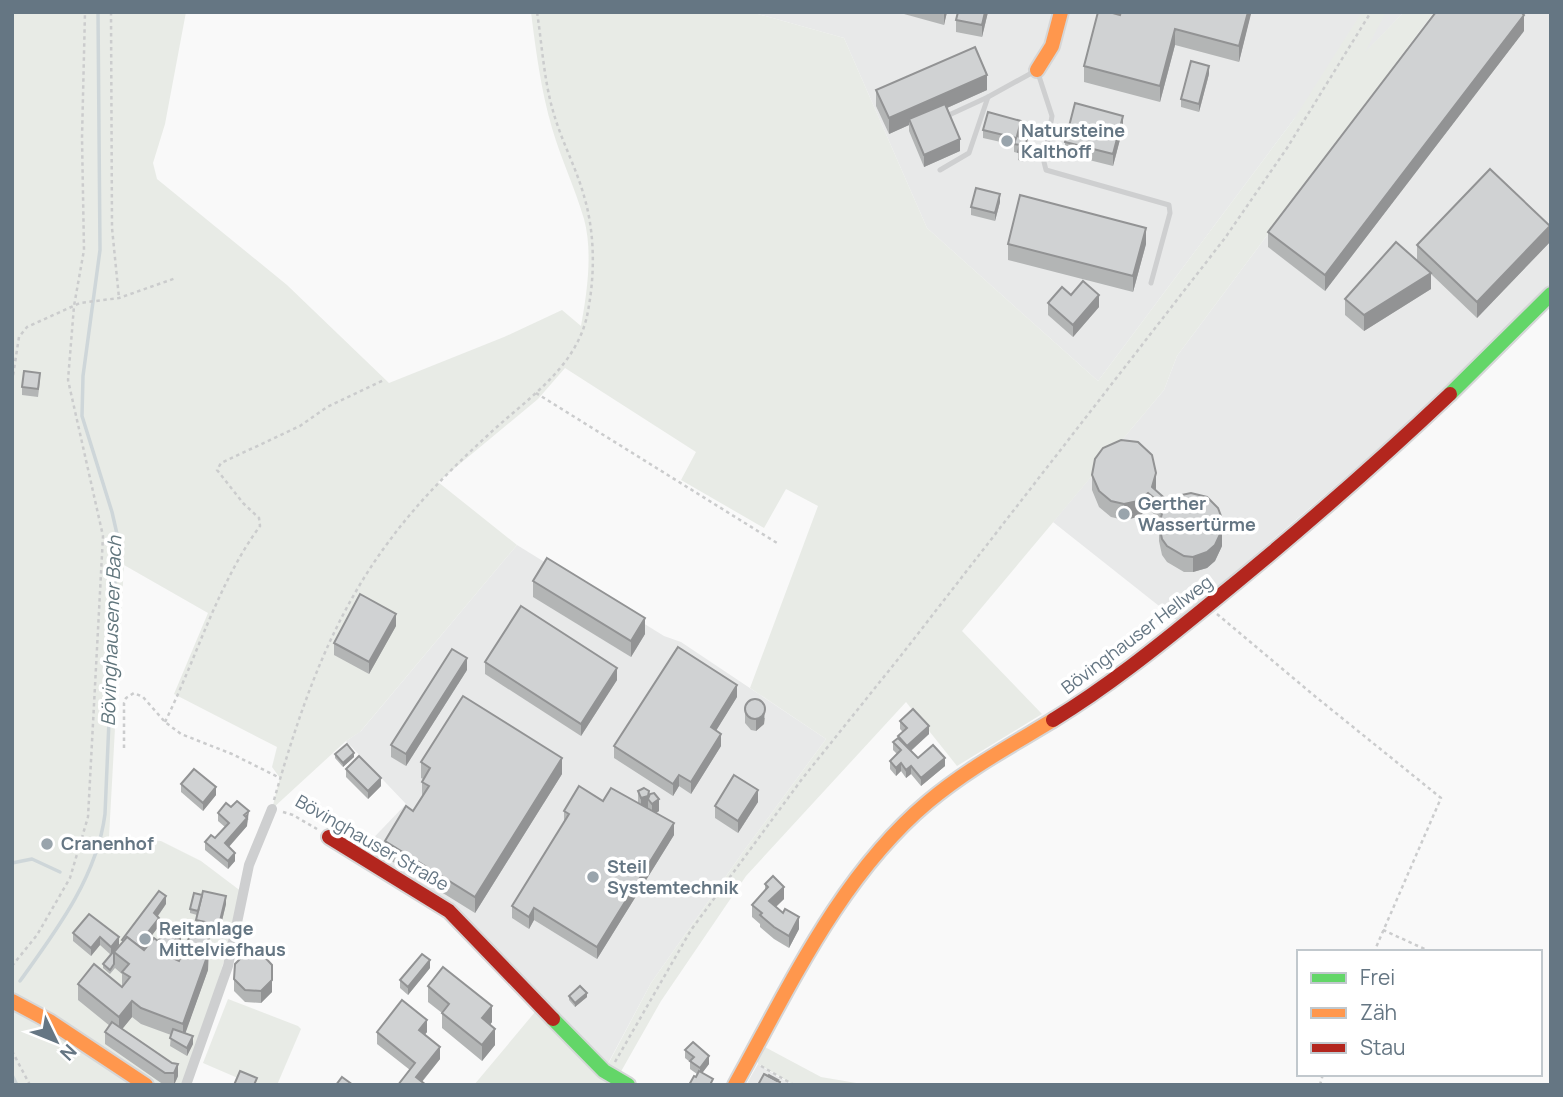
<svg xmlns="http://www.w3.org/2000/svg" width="1563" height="1097" font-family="Manrope,sans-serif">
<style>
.built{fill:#e8e9e9}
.green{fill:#e8ebe6}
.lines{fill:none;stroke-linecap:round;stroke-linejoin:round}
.stream{stroke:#ced6d9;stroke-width:3.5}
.fast-casing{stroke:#d5d6d7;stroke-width:18}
.slow-casing{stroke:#d5d6d7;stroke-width:18}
.jam-casing{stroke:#d5d6d7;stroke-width:18}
.path{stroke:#cbcccd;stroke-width:2.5;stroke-dasharray:3.5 3.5;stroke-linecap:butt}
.lane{stroke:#cecfd0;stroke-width:5}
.street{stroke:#cecfd0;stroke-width:10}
.fast{stroke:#63d668;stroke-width:14}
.slow{stroke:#ff974d;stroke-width:14}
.jam{stroke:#b3261e;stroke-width:14}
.wall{fill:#b3b5b5}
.shaded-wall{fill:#929394}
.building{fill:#d0d2d3;stroke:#929394;stroke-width:2}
.poi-dot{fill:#99a4ac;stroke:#fff;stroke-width:2.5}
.labels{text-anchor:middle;stroke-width:7;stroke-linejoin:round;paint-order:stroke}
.poi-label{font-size:18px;font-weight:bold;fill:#657683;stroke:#fff;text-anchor:start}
.street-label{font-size:18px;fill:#657683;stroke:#fff}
.water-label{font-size:19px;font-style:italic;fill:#60757c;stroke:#fff}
</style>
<rect width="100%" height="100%" fill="#f9f9f9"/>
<g class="built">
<path d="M751,12H1404L1363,55L1294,119L1098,381L927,228L844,38Z"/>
<path d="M1434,12H1551V285L1504,334L1375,452L1178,621L1053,522L1164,390L1177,356Z"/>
<path d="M517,545L664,636L681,642L826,739L743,852L651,983L604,1071L449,911L358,854L406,804L346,741L361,731Z"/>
<path d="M758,1064L782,1079L794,1085H746Z"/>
</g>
<g class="green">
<path d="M12,12H186L165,124L153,163L157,179L287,285L389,383L504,337L562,310L581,326C587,293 593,252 584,219C575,188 561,159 552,128C541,90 536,52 531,12H751L844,38L927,228L1098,381L1294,119L1362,12H1386L1365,52L1404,12H1434L1177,356L1164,390L962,631L1042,714L957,766L906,702L746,876L661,1001L619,1075L620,1085H474L540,1006L605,1070L651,983L743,852L826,739L750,688L818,506L786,489L764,528L681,480L696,452L565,368L538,399L438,482L517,545L360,732L346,741L272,809L280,778L272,767L277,747L174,694L208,613L124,565L109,837L161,841L201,861L242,892L239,912L186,1085H12Z"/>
<path d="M228,999L298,1026L301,1029L277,1085H254L203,1063Z"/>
<path d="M763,1046L821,1077L868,1085H794L758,1064V1057Z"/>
</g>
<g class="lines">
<g class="stream">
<path d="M12,863L32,859L60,872"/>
<path d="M20,981C56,931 97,877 105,814L117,534L112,512L82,416L83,376L100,250L98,12"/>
<path d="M12,1075L17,1085"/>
</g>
<g class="fast-casing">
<g id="fast">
<path d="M1450,394L1551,294"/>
<path d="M553,1019L604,1071L628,1085"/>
</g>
</g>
<g class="slow-casing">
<g id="slow">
<path d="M1037,70L1052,46L1061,12"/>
<path d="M12,1001L51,1022L146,1085"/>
<path d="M735,1085C790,986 840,876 928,802C966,770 1010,746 1053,720"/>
</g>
</g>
<g class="jam-casing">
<g id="jam">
<path d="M1053,720C1107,687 1157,647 1206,607C1290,539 1372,468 1450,394"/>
<path d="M329,837L449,911L553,1019"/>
</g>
</g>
<g class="path">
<path d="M111,12L112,228L119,298"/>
<path d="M12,382L19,337L27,327L80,303L119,298L176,278"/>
<path d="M536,393L777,543"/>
<path d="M1217,614L1311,693L1441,798L1374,952"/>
<path d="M165,722C197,657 217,585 260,526L259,518L243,503L217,470L221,463L300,426L327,407L384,380"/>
<path d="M124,748V703L126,698L134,693L143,697L165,722L181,734L232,754L280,778"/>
<path d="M274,800C300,709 330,621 387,544C416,504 450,470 487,436C526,399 578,368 588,311C595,274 595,233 584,196C576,167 561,140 553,111C544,80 542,45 537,12"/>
<path d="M283,812L293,815L317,829"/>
<path d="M1383,930L1429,951"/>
<path d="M12,966L37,935L70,878L88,817L103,536L68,380L74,306L84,250L82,138L85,12"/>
<path d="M12,1051L30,1085"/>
<path d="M615,1062L691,930L802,779L903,653L1225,238L1287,148L1371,12"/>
<path d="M761,1066L794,1085"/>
<path d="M1320,1085L1323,1074"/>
</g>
<g class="lane">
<path d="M949,115L988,97"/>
<path d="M940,170L969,153L988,97L1037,70L1052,116L1044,162L1046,170L1169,205L1170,213L1151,283"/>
</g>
<path class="street" d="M186,1085L228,966L249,865L272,809"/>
<use href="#fast" class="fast"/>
<use href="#slow" class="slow"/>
<use href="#jam" class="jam"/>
</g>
<g class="wall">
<path d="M904,12H947L944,25L904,14Z"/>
<path d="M958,12H988L982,37L956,32V20Z"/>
<path d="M1251,12L1239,62L1175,45L1160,102L1084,82V66L1120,15Z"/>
<path d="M1524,31L1325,291L1268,247V232Z"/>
<path d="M1209,74L1199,112L1181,107V99Z"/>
<path d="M876,90H987L947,108L960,151L924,167L909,131V125L889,134L876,106Z"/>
<path d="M1123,128L1113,166L1065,154V142Z"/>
<path d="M1021,129L1019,137L1027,147L1023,162L1018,160V153L1014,152V145L983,138V130Z"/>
<path d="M1000,202L995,221L971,215V207Z"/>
<path d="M1550,242L1477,318L1431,274V289L1364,331L1345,315V299L1417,261V245Z"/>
<path d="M1008,244H1146L1133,292L1008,260Z"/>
<path d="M1071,295L1099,307L1073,337L1048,315V303Z"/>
<path d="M40,381L38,397L22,395V387Z"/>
<path d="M1092,475L1156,489V491L1222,546L1215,561L1207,568L1193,572H1184L1167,562L1162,555L1159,541V525L1160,519L1148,509L1138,517L1124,520L1111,517L1099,507L1092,490Z"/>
<path d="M533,581L645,634L631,657L533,597Z"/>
<path d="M396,626L369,674L334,655V643Z"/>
<path d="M485,662L617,680L581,736L485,674Z"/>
<path d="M467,670L406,766L391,757V745Z"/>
<path d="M737,697L716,730L721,746L691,794L679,786L673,796L614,758V746Z"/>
<path d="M745,711L765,718L764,724L756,731L751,730L745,723Z"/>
<path d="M900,721L929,734L911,751L918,758L945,766L921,786L911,774L906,778L901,771L896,776L890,769V761L897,754L893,750V742L898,738V736L903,732L900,729Z"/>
<path d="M335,754L354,757L343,767L335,758Z"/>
<path d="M421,762L562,774L475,913L385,857V841L413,811L422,797V782L423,779L421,778Z"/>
<path d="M346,769L381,786L368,799L346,777Z"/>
<path d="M181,784L216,795L203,811L181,792Z"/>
<path d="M638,791L649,796L659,811L656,813L674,835L597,959L534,920L529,929L512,918V906L564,823V811L603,801L638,803Z"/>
<path d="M758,802L738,833L715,818V806Z"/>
<path d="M218,813L249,819L247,820V826L229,847L235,861L228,869L205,850V842L215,838L225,827L218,821Z"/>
<path d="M765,884L784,899L776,907L799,929L789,948L774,939L760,927V924L752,917V905L765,891Z"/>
<path d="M166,904L158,916L159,926L149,939V944L158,941L181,948L178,952L177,960L179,961L209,938L208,970L185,1033L193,1044L187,1056L170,1046L171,1035L141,1024L132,1017L122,1029L178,1076L174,1085H164L105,1044V1032L110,1026L78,1000V984L122,987V974L115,968L110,974L103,968V964L111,955L100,945L91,956L73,941V933L89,914L119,945L114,952V953L122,943V940Z"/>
<path d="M226,904L219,933L196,928L197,915L190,913V909Z"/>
<path d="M430,968L408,995L400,988V980Z"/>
<path d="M234,979L272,992L261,1003L245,1002L234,991Z"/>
<path d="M428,986L492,1022L490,1025L495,1045L482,1061L442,1028V1013L428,1002Z"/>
<path d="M569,996L587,997L575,1007L569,1000Z"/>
<path d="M377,1032H427L425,1034L440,1059L422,1082L410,1070L377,1044Z"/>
<path d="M685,1050L709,1064L702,1073L713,1085L696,1077L697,1074L690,1069V1062L685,1058Z"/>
</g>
<g class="shaded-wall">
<path d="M944,12H947L944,25Z"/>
<path d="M985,12H988L982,37V25Z"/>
<path d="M1248,12H1251V14L1239,62V46Z"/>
<path d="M1524,15V31L1325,291V275Z"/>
<path d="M1175,29V45L1160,102V86Z"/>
<path d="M1209,66V74L1199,112V104Z"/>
<path d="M987,75V90L911,124L909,119V125L889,134V118Z"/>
<path d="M1123,116V128L1113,166V154Z"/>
<path d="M1021,121V129L1017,144V136Z"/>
<path d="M960,139V151L924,167V155Z"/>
<path d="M1027,139V147L1023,162V154Z"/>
<path d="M1000,194V202L995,221V213Z"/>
<path d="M1550,226V242L1477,318V302Z"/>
<path d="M1146,228V244L1133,292V276Z"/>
<path d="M1431,273V289L1364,331V315Z"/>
<path d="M1099,295V307L1073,337V325Z"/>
<path d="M1156,473V489L1154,497L1152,487Z"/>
<path d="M1148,493V509L1138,517L1124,520V504Z"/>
<path d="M1222,530V546L1215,561L1207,568L1193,572V557Z"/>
<path d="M396,614V626L369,674V662Z"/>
<path d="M645,618V634L631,657V641Z"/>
<path d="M467,658V670L406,766V754Z"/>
<path d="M617,668V680L581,736V724Z"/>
<path d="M737,685V697L711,739V727Z"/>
<path d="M765,706L764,724L756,731V719Z"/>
<path d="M929,726V734L907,754V746Z"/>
<path d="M721,734V746L691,794V782Z"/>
<path d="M354,753V757L343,767V763Z"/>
<path d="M562,758V774L475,913V897Z"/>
<path d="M945,758V766L921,786V778Z"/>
<path d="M901,763V771L896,776V768Z"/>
<path d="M911,766V774L906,778V770Z"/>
<path d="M679,775V786L673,796V784Z"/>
<path d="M381,778V786L368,799V791Z"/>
<path d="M216,787V795L203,811V803Z"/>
<path d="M758,790V802L738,833V821Z"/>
<path d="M648,796V808L641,810V798Z"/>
<path d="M659,799V811L652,816V804Z"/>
<path d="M249,811L247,826L225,851V843Z"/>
<path d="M674,823V835L597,959V947Z"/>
<path d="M235,853V861L228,869V861Z"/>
<path d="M784,887V899L769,913V901Z"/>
<path d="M166,896V904L154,921V913Z"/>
<path d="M226,896V904L219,933V925Z"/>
<path d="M534,908V920L529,929V917Z"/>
<path d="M799,917V929L789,948V936Z"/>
<path d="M159,918V926L149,939V946L138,960L145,936Z"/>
<path d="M181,932V948L178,952V959L168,972V956L175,940Z"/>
<path d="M100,937V945L91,956V948Z"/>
<path d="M119,937V945L111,955V947Z"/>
<path d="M209,938L208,970L183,1040V1024L203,952Z"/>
<path d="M430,960V968L408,995V987Z"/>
<path d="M272,965V992L261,1003V991Z"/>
<path d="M587,993V997L575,1007V1003Z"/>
<path d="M132,1001V1017L119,1033V1017Z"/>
<path d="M492,1006V1022L482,1034V1018Z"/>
<path d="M427,1020V1032L419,1042V1030Z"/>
<path d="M495,1029V1045L482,1061V1045Z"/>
<path d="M193,1036V1044L187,1056V1048Z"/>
<path d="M440,1047V1059L419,1085L416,1077Z"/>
<path d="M709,1056V1064L700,1076V1068Z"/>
<path d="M178,1064V1076L174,1085V1073Z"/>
</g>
<g class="building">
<path d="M958,12H985L982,25L956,20Z"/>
<path d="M1098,12H1109L1120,15L1121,12H1248L1239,46L1175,29L1160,86L1084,66Z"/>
<path d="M1436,12H1521L1524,15L1325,275L1268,232Z"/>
<path d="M975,47L987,75L889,118L876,90Z"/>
<path d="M1191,61L1209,66L1199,104L1181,99Z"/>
<path d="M1075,103L1123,116L1113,154L1065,142Z"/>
<path d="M945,104L960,139L924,155L909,119Z"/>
<path d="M988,112L1021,121L1017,136L1027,139L1023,154L1018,152L1020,145L1014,144L1016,138L983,130Z"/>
<path d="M1490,169L1550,226L1477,302L1417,245Z"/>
<path d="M976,188L1000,194L995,213L971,207Z"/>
<path d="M1020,195L1146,228L1133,276L1008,244Z"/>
<path d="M1396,242L1431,273L1364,315L1345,299Z"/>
<path d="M1083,281L1099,295L1073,325L1048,303L1062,287L1071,295Z"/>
<path d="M24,371L40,373L38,389L22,387Z"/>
<path d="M1121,440L1138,442L1152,455L1156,473L1152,487L1169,502L1177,496L1191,493L1207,497L1218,508L1221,516L1222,530L1215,545L1207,552L1193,557L1184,556L1167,546L1162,539L1159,525L1164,506L1148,493L1138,501L1124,504L1111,501L1099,491L1092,475L1095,459L1103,448Z"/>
<path d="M547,558L645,618L631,641L533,581Z"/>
<path d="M360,594L396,614L369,662L334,643Z"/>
<path d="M521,606L617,668L581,724L485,662Z"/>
<path d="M678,647L737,685L711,727L721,734L691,782L679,775L673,784L614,746Z"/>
<path d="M452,649L467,658L406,754L391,745Z"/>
<path d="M463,696L562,758L475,897L385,841L406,806L413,811L429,786L422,782L430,768L421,762Z"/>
<circle cx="755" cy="709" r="10"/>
<path d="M913,709L929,726L907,746L898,736L907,728L900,721Z"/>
<path d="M898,738L918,758L933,745L945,758L921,778L911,766L906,770L901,763L896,768L890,761L901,750L893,742Z"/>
<path d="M347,744L354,753L343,763L335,754Z"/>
<path d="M359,756L381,778L368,791L346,769Z"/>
<path d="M194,769L216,787L203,803L181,784Z"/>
<path d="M734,775L758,790L738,821L715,806Z"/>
<path d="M579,786L603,801L611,788L674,823L597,947L534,908L529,917L512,906L569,814L564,811Z"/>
<path d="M644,788L649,791L648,796L641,798L638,791Z"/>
<path d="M654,793L659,799L652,804L648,799L650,794Z"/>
<path d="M237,801L249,811L244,815L247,818L225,843L235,853L228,861L205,842L211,835L215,838L229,823L218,813L226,803L231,807Z"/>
<path d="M773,876L784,887L769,901L783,913L785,909L799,917L789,936L774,927L760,915L762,913L752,905L768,887L765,884Z"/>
<path d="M159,891L166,896L154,913L159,918L145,936L149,938L141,948L127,937L124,941L122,940Z"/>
<path d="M203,891L226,896L219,925L196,920Z"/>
<path d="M194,893L202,895L198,911L190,909Z"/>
<path d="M89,914L119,937L111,947L100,937L91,948L73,933Z"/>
<path d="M172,925L181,932L175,940L178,943L168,956L179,961L192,931L209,938L203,952L208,954L183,1024L141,1008L132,1001L119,1017L78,984L94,964L122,987L130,977L122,972L129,964L114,952L127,937L144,950L154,938L158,941Z"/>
<path d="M113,952L114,953V964L110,970L103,964Z"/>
<path d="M246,953H261L272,965V980L261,991L245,990L234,979L235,964Z"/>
<path d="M422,954L430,960L408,987L400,980Z"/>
<path d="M443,967L492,1006L482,1018L495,1029L482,1045L442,1013L449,1004L428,986Z"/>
<path d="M580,986L587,993L575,1003L569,996Z"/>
<path d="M402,1000L427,1020L419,1030L440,1047L416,1077L426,1085H398L415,1063L377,1032Z"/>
<path d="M112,1022L172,1063L178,1064L174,1073H165L105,1032Z"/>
<path d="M173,1029L193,1036L187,1048L170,1038Z"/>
<path d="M693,1042L709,1056L700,1068L690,1061L694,1057L685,1050Z"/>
<path d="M240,1071L257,1078L254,1085H234Z"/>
<path d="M699,1071L713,1079L710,1085H689L694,1076L696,1077Z"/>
<path d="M764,1074L780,1082L779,1085H758Z"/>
<path d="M769,1075L778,1080L777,1081L768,1076Z"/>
<path d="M342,1077L353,1085H336Z"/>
</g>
<g class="poi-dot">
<circle cx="1007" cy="141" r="7"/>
<circle cx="1124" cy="514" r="7"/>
<circle cx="47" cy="844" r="7"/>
<circle cx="593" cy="877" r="7"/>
<circle cx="145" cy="939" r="7"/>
</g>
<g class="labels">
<g class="poi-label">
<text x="1021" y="137">Natursteine<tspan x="1021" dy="21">Kalthoff</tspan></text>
<text x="1138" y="510">Gerther<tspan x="1138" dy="21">Wassertürme</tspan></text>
<text x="61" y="850">Cranenhof</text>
<text x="607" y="873">Steil<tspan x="607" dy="21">Systemtechnik</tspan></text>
<text x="159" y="935">Reitanlage<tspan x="159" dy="21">Mittelviefhaus</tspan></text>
</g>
<g class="street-label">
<text transform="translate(1137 635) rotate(-37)" y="6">Bövinghauser Hellweg</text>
<text transform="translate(372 843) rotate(30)" y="6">Bövinghauser Straße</text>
</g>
<g class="water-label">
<text transform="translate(111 631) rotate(-88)" y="7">Bövinghausener Bach</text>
</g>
</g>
<rect width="1563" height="1097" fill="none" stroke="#657683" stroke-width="28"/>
<rect x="1297" y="950" width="245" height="126" fill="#ffffff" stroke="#c1c8cd" stroke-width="2"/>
<rect x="1311" y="973" width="35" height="10" fill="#63d668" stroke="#c1c8cd" stroke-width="2"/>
<text x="1360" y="985" font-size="21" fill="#657683">Frei</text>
<rect x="1311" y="1008" width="35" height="10" fill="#ff974d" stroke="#c1c8cd" stroke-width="2"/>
<text x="1360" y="1020" font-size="21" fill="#657683">Zäh</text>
<rect x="1311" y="1043" width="35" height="10" fill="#b3261e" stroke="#c1c8cd" stroke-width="2"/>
<text x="1360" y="1055" font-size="21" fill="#657683">Stau</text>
<g transform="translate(56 1041) rotate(133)" stroke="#ffffff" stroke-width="5" paint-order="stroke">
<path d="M0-5L12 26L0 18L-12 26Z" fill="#657683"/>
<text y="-10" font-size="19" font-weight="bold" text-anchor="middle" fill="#657683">N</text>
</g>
</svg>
